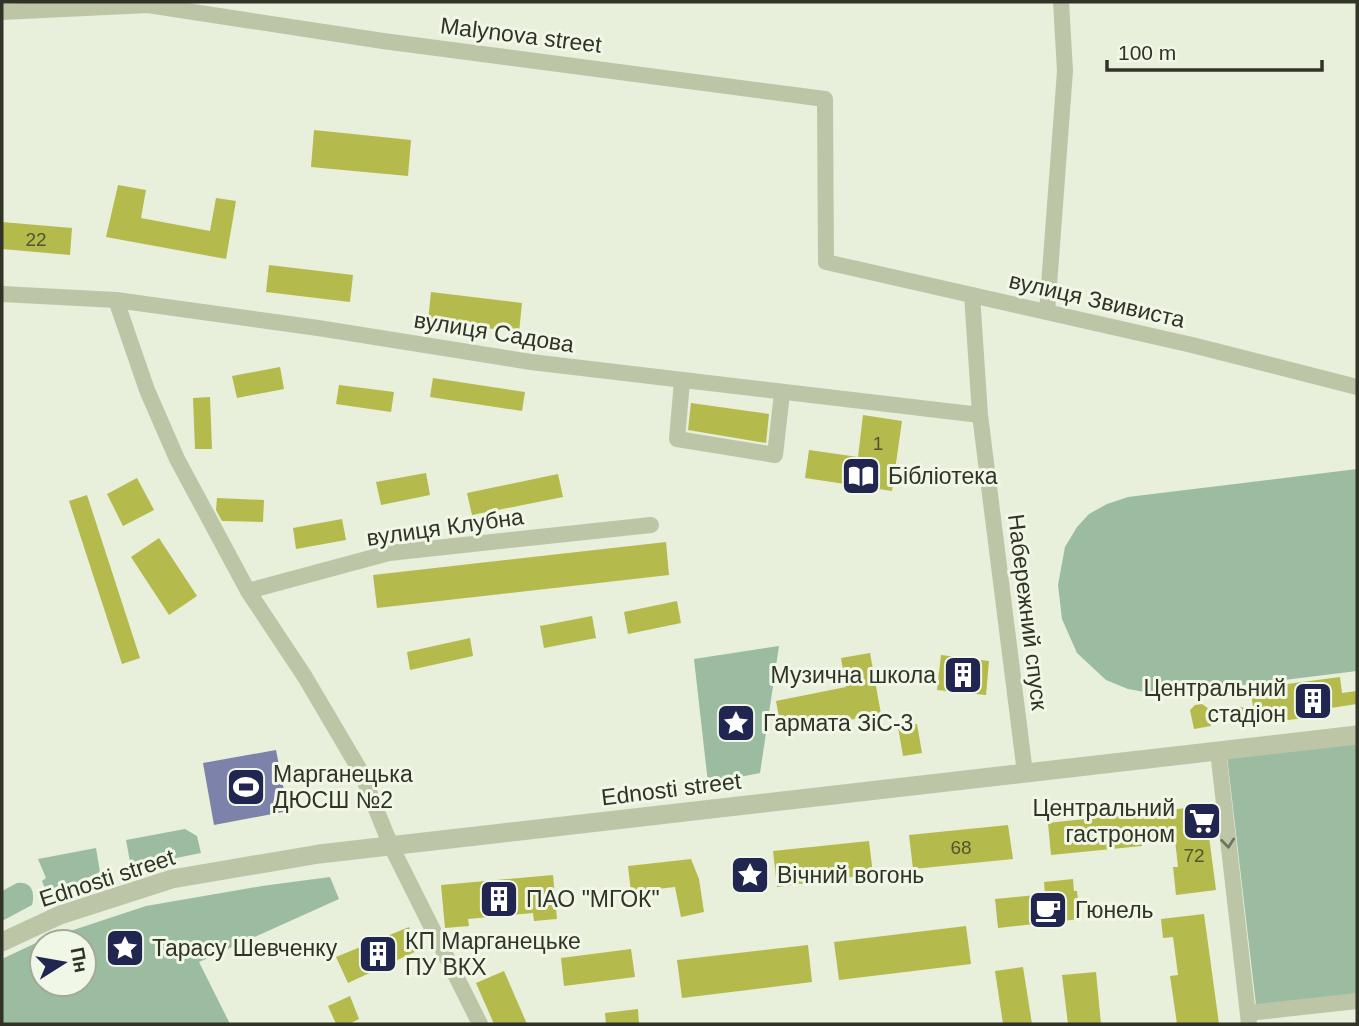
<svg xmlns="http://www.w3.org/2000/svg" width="1359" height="1026" font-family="Arial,sans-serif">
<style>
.green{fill:#9bbca0;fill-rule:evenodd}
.water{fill:#7c82a9}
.building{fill:#b4bb4c}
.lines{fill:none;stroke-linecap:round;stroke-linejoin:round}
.minor{stroke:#bdc5a7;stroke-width:16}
.tertiary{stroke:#bdc5a7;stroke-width:19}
.oneway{stroke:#707561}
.labels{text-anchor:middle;stroke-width:6;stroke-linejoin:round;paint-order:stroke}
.number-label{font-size:19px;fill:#525530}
.street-label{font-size:23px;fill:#313327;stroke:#f1f7e6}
.poi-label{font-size:23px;fill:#313327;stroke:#f1f7e6;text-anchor:start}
</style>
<rect width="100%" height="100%" fill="#e8efda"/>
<g class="green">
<path d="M1357,469V671L1161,695L1128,689L1106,680L1077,653L1062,619L1058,585L1065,547L1077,527L1089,514L1107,504L1128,497Z"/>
<path d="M779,646L760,773L708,783L694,659Z"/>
<path d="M1357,744V995L1256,1005L1227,756Z"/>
<path d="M185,829L197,836L201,853L131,867L126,840Z"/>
<path d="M96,848L100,872L48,896L42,881L46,878L38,859Z"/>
<path d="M330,877L339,899L199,962L230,1024H2V959L40,941L146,906L262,886ZM84,942V984H42V942Z"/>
<path d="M17,883C32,881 35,893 32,905L2,921V891Z"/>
</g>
<path class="water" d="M276,750L288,811L214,825L203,763Z"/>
<g class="building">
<path d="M314,130L411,140L408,176L311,167Z"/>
<path d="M118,185L146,190L141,218L210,231L216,198L236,201L226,259L106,237Z"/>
<path d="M2,222L72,228L70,255L2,249Z"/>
<path d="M269,265L353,275L350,302L266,292Z"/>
<path d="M431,292L522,303L519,332L428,321Z"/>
<path d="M280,367L284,389L237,398L232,376Z"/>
<path d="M433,378L525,392L522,411L430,397Z"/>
<path d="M339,385L394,392L391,412L336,404Z"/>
<path d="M210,397L212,449H195L193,398Z"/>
<path d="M691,403L769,414L766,443L688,430Z"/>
<path d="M863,415L902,421L892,491L805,478L809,450L858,457Z"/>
<path d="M426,473L430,495L381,505L376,482Z"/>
<path d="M558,474L563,497L472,515L467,493Z"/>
<path d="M137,478L154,510L123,526L107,494Z"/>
<path d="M87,495L140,658L122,664L69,501Z"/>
<path d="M217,498L264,500L263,522L222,521L216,510Z"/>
<path d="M342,519L346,540L296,549L293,528Z"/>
<path d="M159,538L197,596L169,615L131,557Z"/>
<path d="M666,542L669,575L377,608L373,575Z"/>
<path d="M677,601L681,623L628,634L624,612Z"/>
<path d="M592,616L596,638L544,648L540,626Z"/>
<path d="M470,638L473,656L410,670L407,652Z"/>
<path d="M870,653L881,714L782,733L776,701L846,687L841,658Z"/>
<path d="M941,655L989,661L986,695L937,690Z"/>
<path d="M1340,677L1342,693L1357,691V704L1324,709L1326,715L1267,723V715L1210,722L1211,726L1194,729L1190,710L1195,705L1202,704L1212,711L1253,706L1250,689Z"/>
<path d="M917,724L922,753L903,756L898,727Z"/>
<path d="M1205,806L1216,890L1176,895L1173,867H1178L1175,840L1142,844V846L1051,855L1048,823Z"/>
<path d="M1008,825L1013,859L913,869L909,835Z"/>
<path d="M869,841L873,874L777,887L773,851Z"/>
<path d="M691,859L699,879L704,912L681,917L675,887L631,892L628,866Z"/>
<path d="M553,875L557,919L534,921L533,913L468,919L469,926L445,928L441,885Z"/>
<path d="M1073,879L1074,891H1077L1080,919L998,928L995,899L1045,894L1044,882Z"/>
<path d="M1204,914L1219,1024H1177L1170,976L1178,975L1173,937L1163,938L1161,919Z"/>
<path d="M966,926L971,964L839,980L834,942Z"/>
<path d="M409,927L419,950L348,983L336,957Z"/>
<path d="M808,945L812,982L682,998L677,960Z"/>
<path d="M631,949L635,977L564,986L561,958Z"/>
<path d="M1023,967L1032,1024H1003L995,971Z"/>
<path d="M504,971L527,1024H494L476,983Z"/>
<path d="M1096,972L1101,1024H1068L1062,975Z"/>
<path d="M350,996L359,1019L349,1024H336L328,1006Z"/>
<path d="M638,1009L639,1024H606L605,1013Z"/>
</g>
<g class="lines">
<g class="minor">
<path d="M2,12L148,5L383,41L825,99L826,262L1192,345L1357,387"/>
<path d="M2,294L116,300L318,328L531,362L980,415"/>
<path d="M972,295L980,415L1025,773"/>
<path d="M116,300L147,390L177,459L248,591L305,677L361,772L391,846L480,1024"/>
<path d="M1047,312L1065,71L1061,2"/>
<path d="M682,381L677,439L775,455L782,393"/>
<path d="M248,591L389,553L651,525"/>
<path d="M1218,751L1249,1024"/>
<path d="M1248,1013L1357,1001"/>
</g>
<path class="tertiary" d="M2,942L60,915L172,879L319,854L1357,735"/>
</g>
<defs><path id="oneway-chevron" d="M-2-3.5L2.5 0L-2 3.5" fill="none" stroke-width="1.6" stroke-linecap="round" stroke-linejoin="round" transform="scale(1.75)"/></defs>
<use class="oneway" href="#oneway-chevron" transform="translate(1228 843) rotate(84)"/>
<defs>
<g id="library-square" transform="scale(2.0125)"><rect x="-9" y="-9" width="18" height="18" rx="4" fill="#202650" stroke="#f1f7e6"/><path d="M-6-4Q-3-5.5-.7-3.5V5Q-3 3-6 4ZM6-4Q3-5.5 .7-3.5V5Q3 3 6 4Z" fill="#fff"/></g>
<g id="building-square" transform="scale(2.0125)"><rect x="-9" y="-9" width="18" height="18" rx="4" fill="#202650" stroke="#f1f7e6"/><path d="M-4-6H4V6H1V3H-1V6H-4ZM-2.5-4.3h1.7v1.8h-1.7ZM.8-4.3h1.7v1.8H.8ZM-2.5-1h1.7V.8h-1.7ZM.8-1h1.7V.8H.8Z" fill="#fff"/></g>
<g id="sight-square" transform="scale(2.0125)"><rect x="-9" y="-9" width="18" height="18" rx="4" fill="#202650" stroke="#f1f7e6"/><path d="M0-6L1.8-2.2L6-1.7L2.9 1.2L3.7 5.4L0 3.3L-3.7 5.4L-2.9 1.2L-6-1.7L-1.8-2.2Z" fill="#fff"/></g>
<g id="stadium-square" transform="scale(2.0125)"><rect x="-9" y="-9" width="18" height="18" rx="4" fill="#202650" stroke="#f1f7e6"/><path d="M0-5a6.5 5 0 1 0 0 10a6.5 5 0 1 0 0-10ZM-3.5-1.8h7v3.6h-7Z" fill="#fff"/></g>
<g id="supermarket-square" transform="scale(2.0125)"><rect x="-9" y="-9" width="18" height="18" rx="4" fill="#202650" stroke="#f1f7e6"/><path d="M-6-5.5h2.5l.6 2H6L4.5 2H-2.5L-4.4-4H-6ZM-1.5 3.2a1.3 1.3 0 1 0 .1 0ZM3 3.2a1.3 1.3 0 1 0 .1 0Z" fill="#fff"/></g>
<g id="cafe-square" transform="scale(2.0125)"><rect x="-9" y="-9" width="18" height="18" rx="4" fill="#202650" stroke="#f1f7e6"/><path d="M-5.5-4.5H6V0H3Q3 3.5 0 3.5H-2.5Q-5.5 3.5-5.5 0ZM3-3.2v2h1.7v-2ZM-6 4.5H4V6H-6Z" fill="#fff"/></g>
</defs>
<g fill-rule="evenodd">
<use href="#library-square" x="861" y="476"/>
<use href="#building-square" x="963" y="675"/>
<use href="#building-square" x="1313" y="701"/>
<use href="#sight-square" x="736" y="723"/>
<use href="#stadium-square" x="246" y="787"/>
<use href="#supermarket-square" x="1202" y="821"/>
<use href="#sight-square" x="750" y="875"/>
<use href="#building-square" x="499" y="899"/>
<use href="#cafe-square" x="1048" y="910"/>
<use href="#sight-square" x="125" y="948"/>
<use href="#building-square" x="378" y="954"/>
</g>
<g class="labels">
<g class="number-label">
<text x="36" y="246">22</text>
<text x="878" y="450">1</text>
<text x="961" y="854">68</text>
<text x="1194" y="862">72</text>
</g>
<g class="street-label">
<text transform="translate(521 35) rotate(7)" y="8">Malynova street</text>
<text transform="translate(1097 300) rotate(13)" y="8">вулиця Звивиста</text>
<text transform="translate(494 332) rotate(9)" y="8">вулиця Садова</text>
<text transform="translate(445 527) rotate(-8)" y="8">вулиця Клубна</text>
<text transform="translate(1028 612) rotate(83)" y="8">Набережний спуск</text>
<text transform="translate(671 789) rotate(-7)" y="8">Ednosti street</text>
<text transform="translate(107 878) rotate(-18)" y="8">Ednosti street</text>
</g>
<g class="poi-label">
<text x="888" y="484">Бібліотека</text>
<text x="936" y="683" text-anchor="end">Музична школа</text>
<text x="1286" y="696" text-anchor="end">Центральний<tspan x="1286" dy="26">стадіон</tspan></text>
<text x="763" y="731">Гармата ЗіС-3</text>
<text x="273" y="782">Марганецька<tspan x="273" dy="26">ДЮСШ №2</tspan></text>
<text x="1175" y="816" text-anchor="end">Центральний<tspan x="1175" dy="26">гастроном</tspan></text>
<text x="777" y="883">Вічний вогонь</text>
<text x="526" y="907">ПАО "МГОК"</text>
<text x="1075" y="918">Гюнель</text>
<text x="405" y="949">КП Марганецьке<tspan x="405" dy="26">ПУ ВКХ</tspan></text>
<text x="152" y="956">Тарасу Шевченку</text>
</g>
</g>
<rect width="1359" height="1026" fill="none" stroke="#313327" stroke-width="7"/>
<g transform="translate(63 963) rotate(79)"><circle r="33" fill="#f1f7e6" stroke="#a4a99a" stroke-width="2"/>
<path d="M0-5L12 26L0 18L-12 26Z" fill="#202650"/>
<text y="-10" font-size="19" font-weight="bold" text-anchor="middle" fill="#313327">Пн</text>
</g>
<path d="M1107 60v10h215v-10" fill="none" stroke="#313327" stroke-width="3.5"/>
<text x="1118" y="60" font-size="21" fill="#313327" stroke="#f1f7e6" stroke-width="5" paint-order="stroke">100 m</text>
</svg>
